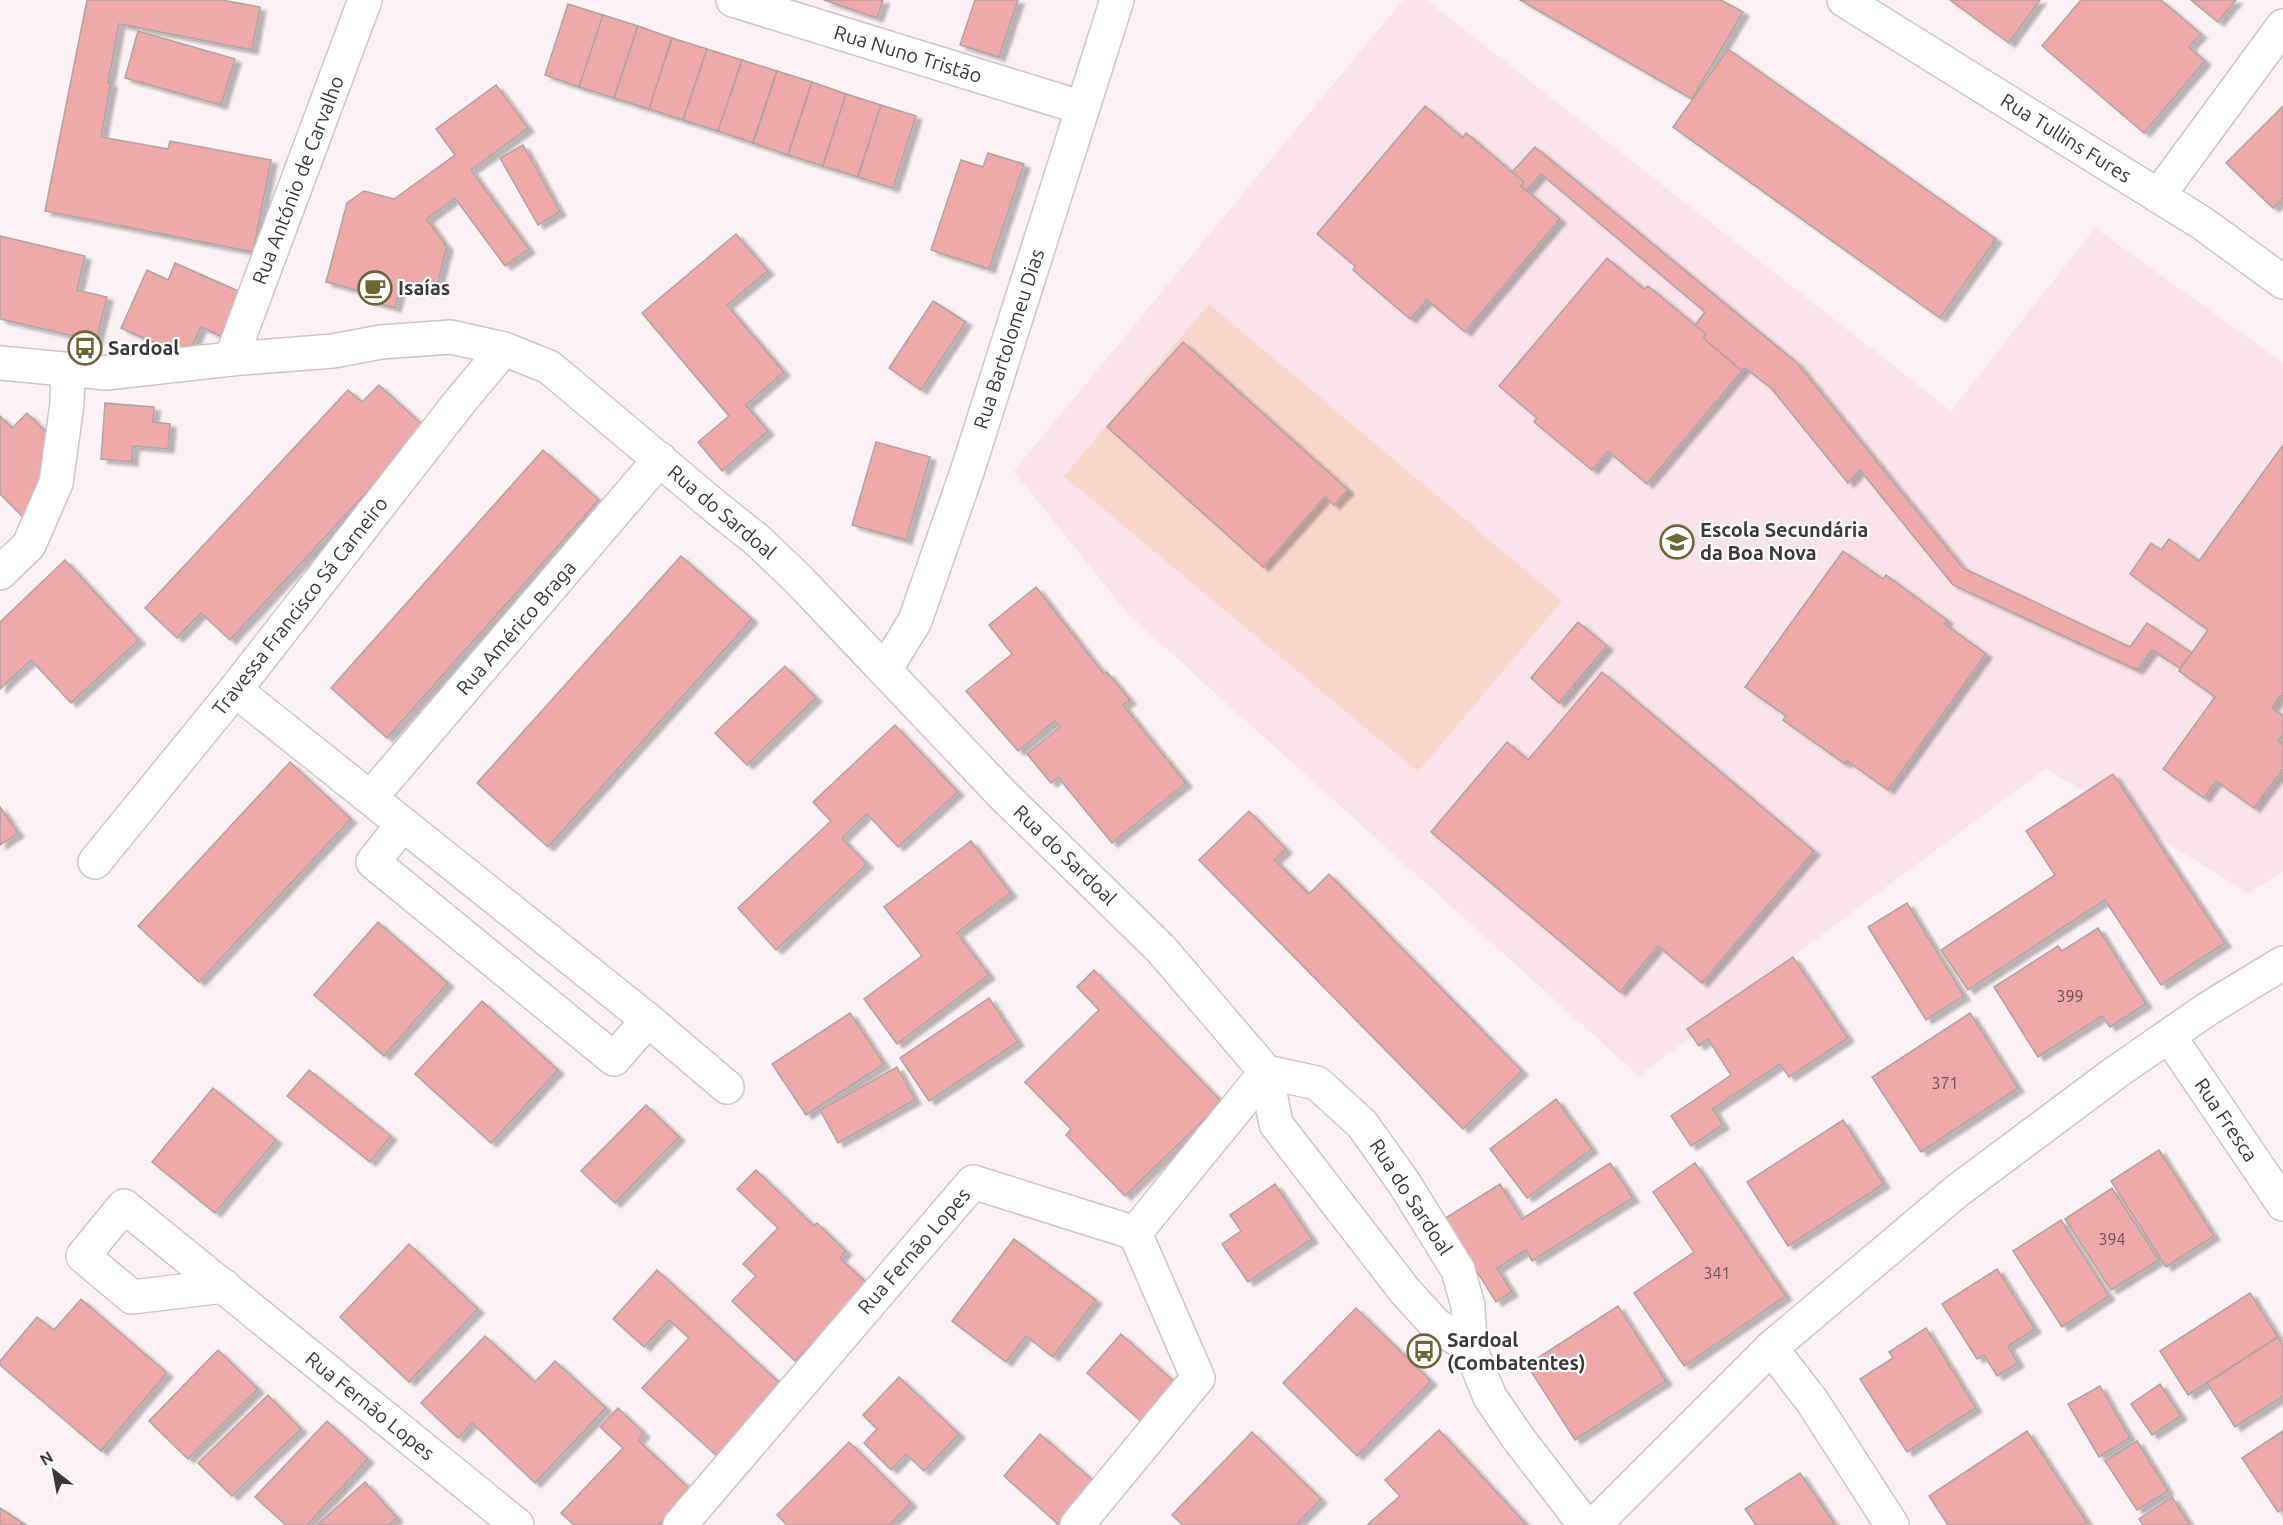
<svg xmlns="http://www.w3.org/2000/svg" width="2283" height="1525" font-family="Ubuntu,sans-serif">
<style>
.built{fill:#f7e3e9}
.green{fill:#f9d6c9}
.building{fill:#eea8a8;stroke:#aea3a3;stroke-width:1.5;filter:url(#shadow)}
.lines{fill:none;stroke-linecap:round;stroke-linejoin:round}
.street-casing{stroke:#cfc5c8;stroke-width:36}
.secondary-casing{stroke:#cfc5c8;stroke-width:36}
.street{stroke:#fff;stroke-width:33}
.secondary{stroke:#fff;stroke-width:33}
.labels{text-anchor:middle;stroke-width:4.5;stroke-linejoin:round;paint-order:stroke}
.number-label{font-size:16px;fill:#685354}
.street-label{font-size:20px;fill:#3b3738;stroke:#fff}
.poi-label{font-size:20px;font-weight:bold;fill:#3b3738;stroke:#fff;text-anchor:start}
</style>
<defs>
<filter id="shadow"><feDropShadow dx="6" dy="4" stdDeviation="1.5" flood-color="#0004"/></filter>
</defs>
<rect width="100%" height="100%" fill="#fcf1f4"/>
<path class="built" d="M1403,0H1426L1951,411L2095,228L2283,363V872L2248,893L2046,768L1703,1023L1705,1026L1639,1076L1128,614L1014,471Z"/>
<path class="green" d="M1209,304L1562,601L1418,772L1064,476Z"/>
<g class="building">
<path d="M87,0H222L260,7L252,50L119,24L108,83H111L101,137L168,149L170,141L271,160L253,252L45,211Z"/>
<path d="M824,0H883L877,18Z"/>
<path d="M975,0H1018L999,57L960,45Z"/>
<path d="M1520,0H1721L1743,12L1692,99Z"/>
<path d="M1950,0H2040L2009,43Z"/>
<path d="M2081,0H2161L2201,34L2189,47L2205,61L2144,133L2042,46Z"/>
<path d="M2191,0H2236L2218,22Z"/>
<path d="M568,4L603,15L579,87L545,75Z"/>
<path d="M603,15L638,26L614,98L579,87Z"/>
<path d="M638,26L672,38L649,109L614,98Z"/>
<path d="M138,31L235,59L221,105L125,78Z"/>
<path d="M672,38L707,49L683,120L649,109Z"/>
<path d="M707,49L742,60L718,131L683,120Z"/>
<path d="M1728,49L1996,239L1940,318L1673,127Z"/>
<path d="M742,60L777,71L753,143L718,131Z"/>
<path d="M777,71L812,82L788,155L753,143Z"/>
<path d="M812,82L846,94L823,166L788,155Z"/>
<path d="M496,85L528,128L471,170L529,249L505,266L455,198L427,219L447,247L437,285L428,292L401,284L395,308L367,300L360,291L326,282L347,203L364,191L394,199L455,155L436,129Z"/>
<path d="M846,94L881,105L858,177L823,166Z"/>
<path d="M881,105L916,116L893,188L858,177Z"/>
<path d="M1425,106L1463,138L1466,133L1524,182L1521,186L1560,219L1465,332L1427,300L1410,319L1353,270L1355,266L1317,234Z"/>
<path d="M2283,106V198L2273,208L2226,163Z"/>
<path d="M523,145L560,212L538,225L500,158Z"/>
<path d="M1535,147L1797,363L1963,568L2130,647L2147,623L2192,653L2180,668L2152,650L2137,670L1953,585L1860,470L1848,483L1771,388L1745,368L1742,371L1703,338L1706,334L1695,325L1705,312L1541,174L1526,191L1521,186L1524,182L1512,172Z"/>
<path d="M988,153L1024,164L989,269L931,250L961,160L983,167Z"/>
<path d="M736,234L768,271L727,305L784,372L746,405L768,431L722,471L698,442L729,416L642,313Z"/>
<path d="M0,236L85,256L77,290L107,297L96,341L0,319Z"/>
<path d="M1607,258L1644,289L1648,286L1706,334L1703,338L1742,371L1647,484L1608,451L1592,470L1534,422L1537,418L1499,386Z"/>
<path d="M175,263L247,295L227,339L201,327L187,357L121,328L147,270L168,280Z"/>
<path d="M933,301L966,322L921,390L889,368Z"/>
<path d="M1183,342L1348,490L1334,505L1325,497L1263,567L1107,427Z"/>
<path d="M379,385L426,428L230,640L201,613L177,638L145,608L348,390L362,402Z"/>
<path d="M105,403L154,407L153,422L170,424L168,449L133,446L132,462L101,459Z"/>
<path d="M27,413L66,452L26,520L0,494V416L12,428Z"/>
<path d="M876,442L930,457L906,540L852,525Z"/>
<path d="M2283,445V692L2272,708L2283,716V734L2278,741L2283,745V769L2254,808L2216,781L2204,798L2163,769L2215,697L2179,671L2208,630L2130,574L2151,543L2161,550L2169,539L2199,561Z"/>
<path d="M543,450L599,500L387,738L331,688Z"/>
<path d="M1843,551L1883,579L1886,575L1947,620L1945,624L1986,654L1888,790L1847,761L1845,764L1783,720L1786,716L1745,687Z"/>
<path d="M681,556L752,619L548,847L477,783Z"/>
<path d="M65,560L139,640L71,703L31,660L0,689V622Z"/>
<path d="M1036,587L1104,674L1107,672L1130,700L1123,705L1186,783L1112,843L1058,777L1051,783L1027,754L1060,727L1055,721L1018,751L966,691L1012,654L989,625Z"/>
<path d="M1578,622L1607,646L1559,703L1531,678Z"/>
<path d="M785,666L816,698L747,765L715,733Z"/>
<path d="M1602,672L1814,851L1702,983L1658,946L1620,992L1431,832L1507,742L1528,760Z"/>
<path d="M895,725L958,792L898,847L867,814L842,838L867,864L776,950L738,908L831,821L813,802Z"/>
<path d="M290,762L351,819L199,982L138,926Z"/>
<path d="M2113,774L2225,943L2161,985L2105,900L1968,990L1941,950L2055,875L2026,831Z"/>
<path d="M0,807L18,833L0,845Z"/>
<path d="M1249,811L1286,849L1275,860L1309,894L1329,874L1522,1071L1463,1129L1199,860Z"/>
<path d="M971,841L1011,893L957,933L989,975L897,1044L864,999L922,956L884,907Z"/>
<path d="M1907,903L1964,996L1926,1020L1868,927Z"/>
<path d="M378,922L448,983L384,1056L314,995Z"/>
<path d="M2098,928L2146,1004L2110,1027L2102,1016L2038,1057L1994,987L2058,946L2062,951Z"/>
<path d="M1793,957L1848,1038L1789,1077L1780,1064L1713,1109L1723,1125L1691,1146L1671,1116L1731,1075L1708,1039L1699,1046L1687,1029Z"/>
<path d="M1094,970L1222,1102L1125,1196L1066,1135L1071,1129L1025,1082L1099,1010L1077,987Z"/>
<path d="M989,998L1018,1042L929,1101L900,1058Z"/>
<path d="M482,1001L558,1070L491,1143L415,1074Z"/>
<path d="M850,1013L884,1064L806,1115L772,1064Z"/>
<path d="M1970,1013L2018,1088L1921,1152L1872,1077Z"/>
<path d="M897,1067L915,1100L838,1143L820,1110Z"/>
<path d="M309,1070L391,1136L370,1162L287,1096Z"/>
<path d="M213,1088L276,1140L215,1213L152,1162Z"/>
<path d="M1556,1099L1592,1149L1527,1198L1490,1149Z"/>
<path d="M646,1105L679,1137L615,1203L581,1171Z"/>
<path d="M1843,1120L1884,1184L1788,1246L1747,1182Z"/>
<path d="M2159,1150L2214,1236L2166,1267L2111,1181Z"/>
<path d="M1610,1163L1633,1198L1532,1261L1526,1250L1497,1268L1512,1292L1496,1302L1444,1219L1500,1184L1522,1219Z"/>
<path d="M1695,1163L1786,1296L1684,1366L1634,1293L1694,1252L1653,1192Z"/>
<path d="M756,1170L814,1226L817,1223L846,1251L840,1258L869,1285L795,1361L732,1301L756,1276L743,1264L778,1228L737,1189Z"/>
<path d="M1275,1184L1312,1239L1248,1282L1222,1244L1241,1231L1230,1215Z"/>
<path d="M2112,1188L2159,1260L2111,1290L2065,1219Z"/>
<path d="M2061,1220L2109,1296L2062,1327L2013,1251Z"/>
<path d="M1014,1239L1096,1300L1053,1357L1026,1336L1006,1362L952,1321Z"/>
<path d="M409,1244L478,1309L409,1382L340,1317Z"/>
<path d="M1997,1269L2035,1329L2008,1346L2018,1363L1997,1376L1984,1355L1977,1359L1942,1304Z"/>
<path d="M657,1270L783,1386L718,1457L642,1388L689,1338L669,1320L644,1347L613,1319Z"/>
<path d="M2250,1293L2278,1337L2188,1395L2160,1351Z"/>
<path d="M81,1299L167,1373L101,1451L0,1365V1361L37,1317L54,1330Z"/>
<path d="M1618,1306L1666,1381L1575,1440L1527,1365Z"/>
<path d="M1356,1308L1431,1381L1357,1456L1283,1383Z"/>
<path d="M1926,1328L1976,1408L1907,1452L1860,1379L1893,1358L1889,1352Z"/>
<path d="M1121,1334L1178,1385L1144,1424L1087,1373Z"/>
<path d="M485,1336L535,1382L555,1361L606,1408L535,1483L472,1423L458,1438L421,1403Z"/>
<path d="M2278,1337L2283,1345V1396L2235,1427L2207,1383Z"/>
<path d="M218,1350L258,1389L188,1459L149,1421Z"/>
<path d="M899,1377L959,1434L924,1471L906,1454L891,1470L864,1443L877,1429L863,1415Z"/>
<path d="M2160,1384L2181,1416L2152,1435L2131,1404Z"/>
<path d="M2100,1386L2130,1438L2099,1457L2068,1404Z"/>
<path d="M268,1395L301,1429L232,1496L198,1463Z"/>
<path d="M618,1408L644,1433L638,1440L691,1490L658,1525H574L561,1513L623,1448L600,1427Z"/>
<path d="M327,1421L368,1459L307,1525H286L255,1497Z"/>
<path d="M1439,1430L1525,1523L1523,1525H1367L1400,1496L1385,1480Z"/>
<path d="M2027,1431L2087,1522L2082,1525H1948L1929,1496Z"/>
<path d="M2283,1431V1509L2278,1512L2242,1458Z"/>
<path d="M1252,1432L1321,1499L1296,1525H1183L1172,1515Z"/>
<path d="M1040,1434L1096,1483L1059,1525L1004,1476Z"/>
<path d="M2137,1441L2168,1491L2137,1510L2105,1461Z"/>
<path d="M849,1442L911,1503L889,1525H787L777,1515Z"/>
<path d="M1800,1473L1835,1525H1756L1745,1509Z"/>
<path d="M365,1482L397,1518L389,1525H317Z"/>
<path d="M2172,1497L2190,1525H2143L2139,1519Z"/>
<path d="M0,1508L26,1525H0Z"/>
</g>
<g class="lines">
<g class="street-casing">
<g id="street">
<path d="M733,0L1083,108"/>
<path d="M1844,0L2202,223L2283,282"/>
<path d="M2158,196L2283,26"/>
<path d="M231,359L365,0"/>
<path d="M0,363L106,373L231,359L333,351L381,342L451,337L504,349L549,367L718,509L756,539L799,580L1003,795L1161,949L1266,1072L1276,1124L1405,1291L1435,1324L1470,1348"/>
<path d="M0,573L29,545L56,483L67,404L68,369"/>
<path d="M885,670L915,621L968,469L1117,0"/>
<path d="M235,690L648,1020L727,1087"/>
<path d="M371,797L660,459"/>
<path d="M403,824L373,862L614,1059L648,1020"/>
<path d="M95,862L235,690L462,399L504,349"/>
<path d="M2169,1036L2283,1204"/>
<path d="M1266,1072L1317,1083L1362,1124L1404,1183L1458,1270L1468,1306L1470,1348L1490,1397L1518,1438L1585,1525"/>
<path d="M224,1286L132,1297L83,1256L124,1206L517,1525"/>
<path d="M1771,1348L1812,1401L1892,1525"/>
<path d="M680,1525L973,1182L1135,1233L1266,1072"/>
<path d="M1077,1525L1198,1378L1135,1233"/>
</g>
</g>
<g class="secondary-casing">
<path id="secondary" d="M1594,1525L1771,1348L1957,1191L2115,1073L2209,1008L2283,963"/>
</g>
<use href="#street" class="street"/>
<use href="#secondary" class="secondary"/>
</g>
<defs>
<g id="cafe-ring" transform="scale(1.725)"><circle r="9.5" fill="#fff" stroke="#6b6633" stroke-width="1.5"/><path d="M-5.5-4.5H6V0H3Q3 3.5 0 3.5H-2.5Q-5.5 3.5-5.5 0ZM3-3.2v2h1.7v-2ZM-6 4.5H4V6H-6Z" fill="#6b6633"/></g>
<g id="bus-ring" transform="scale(1.725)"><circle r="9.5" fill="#fff" stroke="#6b6633" stroke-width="1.5"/><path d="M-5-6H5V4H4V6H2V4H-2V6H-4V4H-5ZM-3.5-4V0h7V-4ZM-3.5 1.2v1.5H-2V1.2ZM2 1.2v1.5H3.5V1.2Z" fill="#6b6633"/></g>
<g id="school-ring" transform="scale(1.725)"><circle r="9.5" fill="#fff" stroke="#6b6633" stroke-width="1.5"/><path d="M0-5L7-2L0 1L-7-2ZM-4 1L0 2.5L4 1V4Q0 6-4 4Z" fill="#6b6633"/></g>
</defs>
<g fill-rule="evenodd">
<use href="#cafe-ring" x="375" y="288"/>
<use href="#bus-ring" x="85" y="348"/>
<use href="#school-ring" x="1677" y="542"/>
<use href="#bus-ring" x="1424" y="1351"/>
</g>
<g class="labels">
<g class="number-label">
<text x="2070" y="1002">399</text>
<text x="1945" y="1089">371</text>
<text x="2112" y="1245">394</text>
<text x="1717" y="1279">341</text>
</g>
<g class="street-label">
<text transform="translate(908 54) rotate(17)" y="7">Rua Nuno Tristão</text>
<text transform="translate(2066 138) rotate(32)" y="7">Rua Tullins Fures</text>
<text transform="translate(298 180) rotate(-69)" y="7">Rua António de Carvalho</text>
<text transform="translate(1009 339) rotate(-72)" y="7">Rua Bartolomeu Dias</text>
<text transform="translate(722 512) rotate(40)" y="7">Rua do Sardoal</text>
<text transform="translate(300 606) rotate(-52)" y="7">Travessa Francisco Sá Carneiro</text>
<text transform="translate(516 628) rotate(-49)" y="7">Rua Américo Braga</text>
<text transform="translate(1065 855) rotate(44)" y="7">Rua do Sardoal</text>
<text transform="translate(2226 1120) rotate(56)" y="7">Rua Fresca</text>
<text transform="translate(1411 1197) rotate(57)" y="7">Rua do Sardoal</text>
<text transform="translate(914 1251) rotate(-49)" y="7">Rua Fernão Lopes</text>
<text transform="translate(370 1406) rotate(39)" y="7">Rua Fernão Lopes</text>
</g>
<g class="poi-label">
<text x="398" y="295">Isaías</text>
<text x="108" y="355">Sardoal</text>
<text x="1700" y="537">Escola Secundária<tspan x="1700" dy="23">da Boa Nova</tspan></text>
<text x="1447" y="1347">Sardoal<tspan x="1447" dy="23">(Combatentes)</tspan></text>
</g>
</g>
<g transform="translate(54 1471) rotate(329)" stroke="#ffffff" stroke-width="4.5" paint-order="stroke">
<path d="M0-4.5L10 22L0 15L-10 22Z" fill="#3b3738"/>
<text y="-9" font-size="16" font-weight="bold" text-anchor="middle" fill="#3b3738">N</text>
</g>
</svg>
